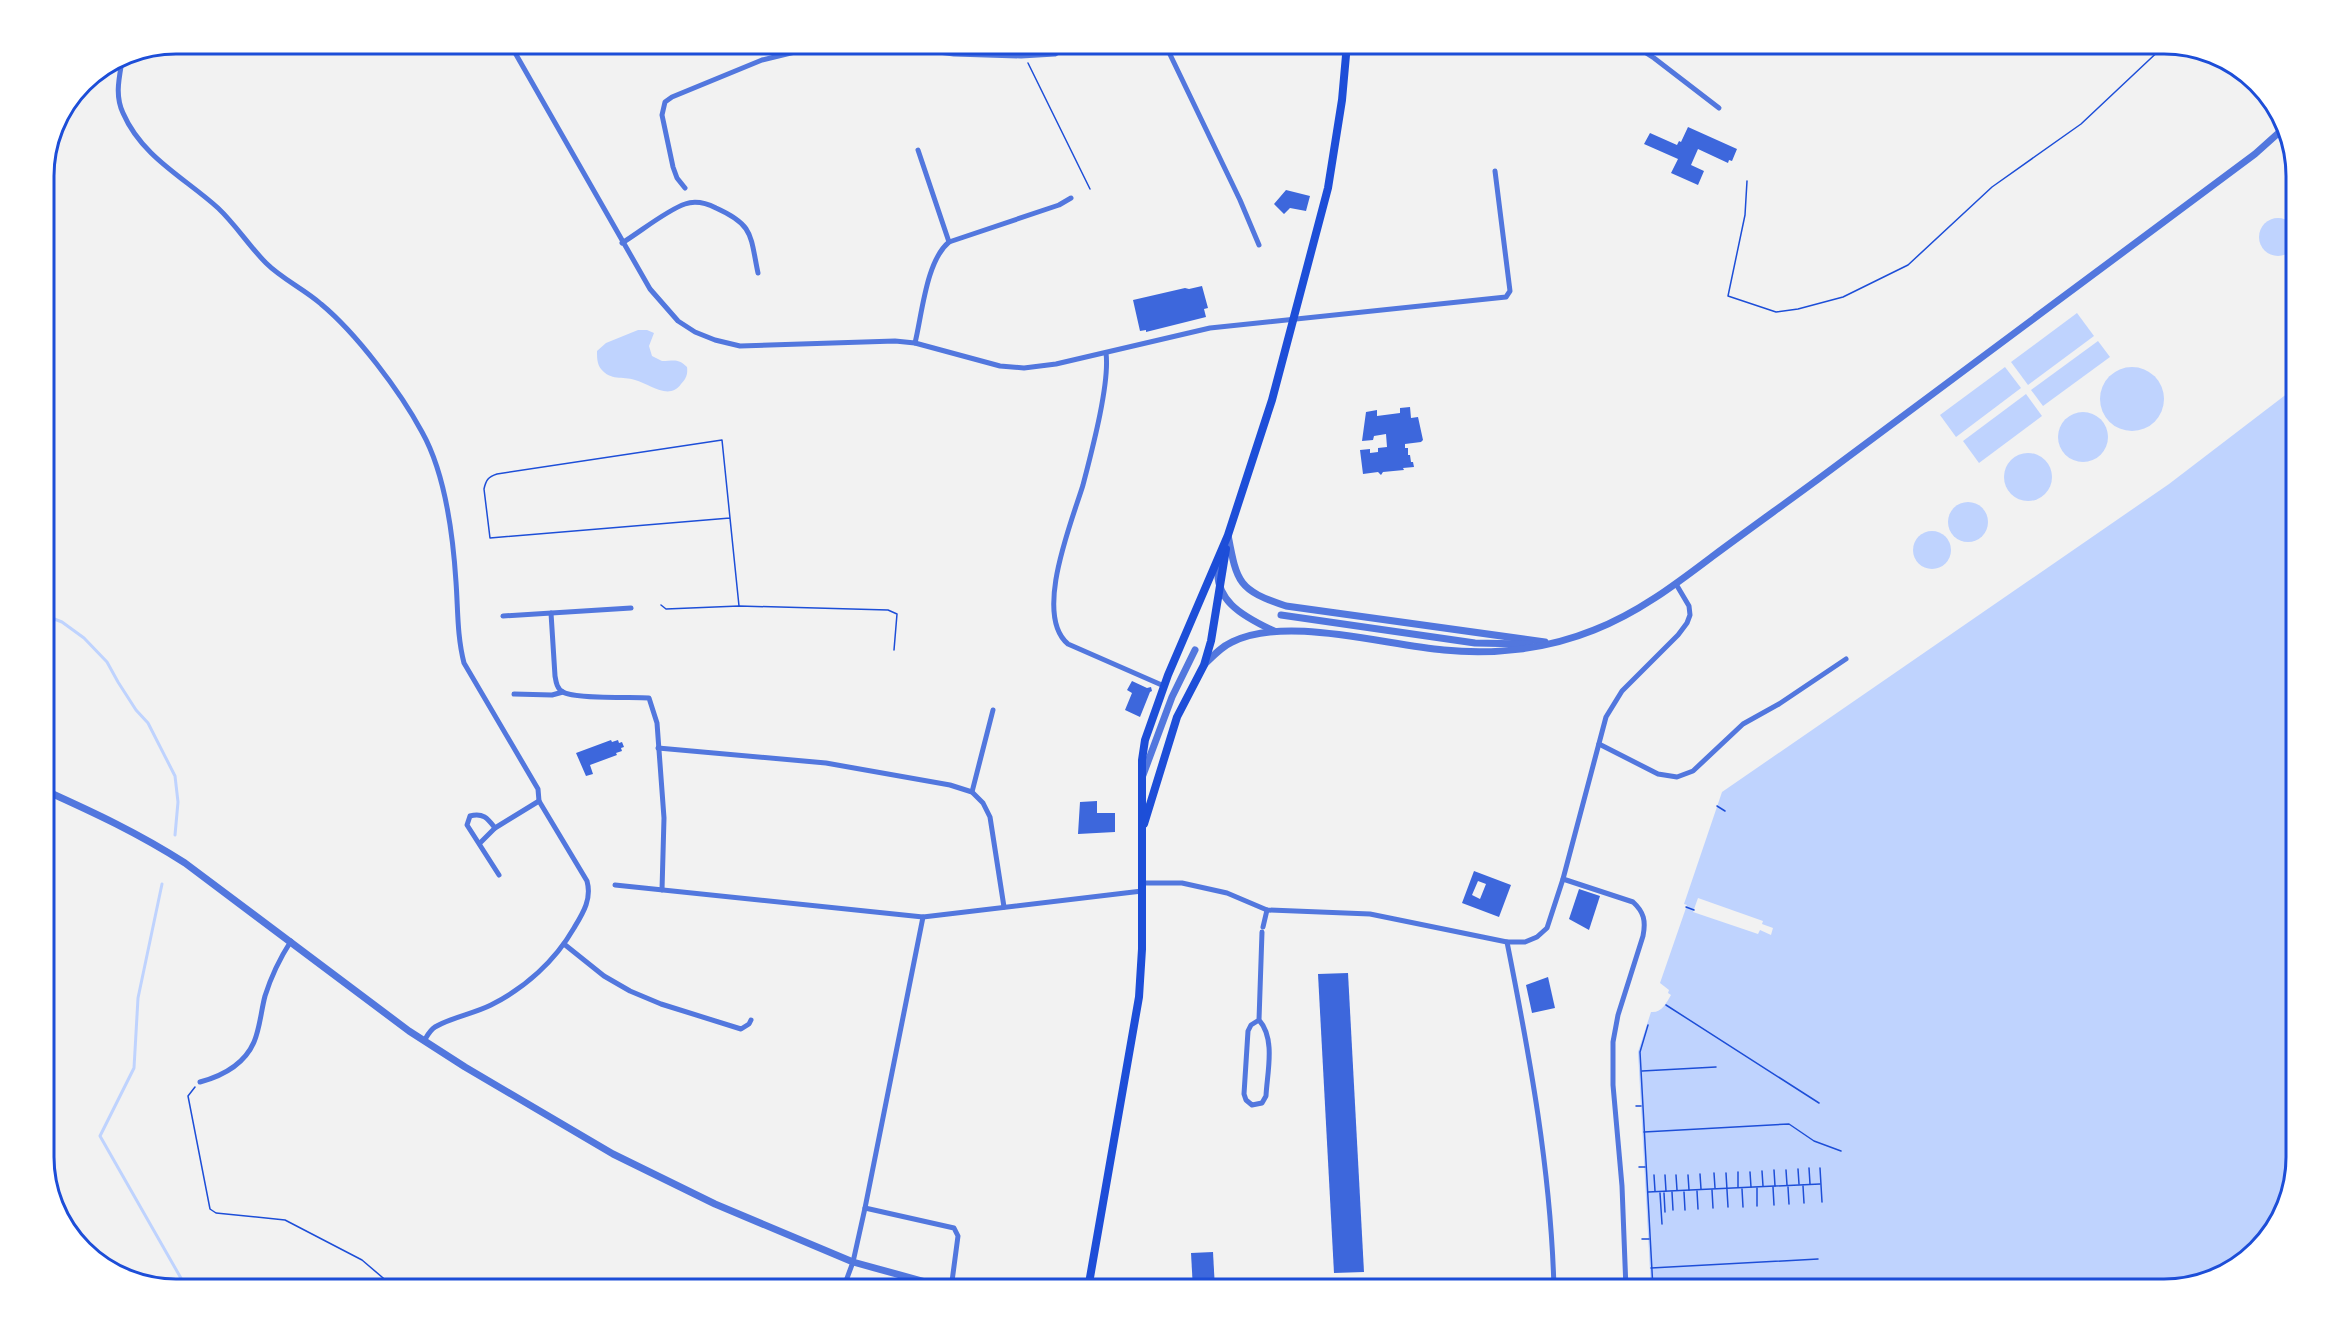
<svg xmlns="http://www.w3.org/2000/svg" width="2340" height="1333" font-family="Helvetica,sans-serif">
<style>
.water{fill:#bfd3fe}
.pier{fill:#f2f2f2}
.lines{fill:none;stroke-linecap:round;stroke-linejoin:round}
.stream{stroke:#bfd3fe;stroke-width:3}
.building{fill:#3d67dc;fill-rule:evenodd}
.path{stroke:#1d4ed8;stroke-width:1.5}
.minor{stroke:#5277de;stroke-width:5}
.tertiary{stroke:#5277de;stroke-width:7}
.secondary{stroke:#1d4ed8;stroke-width:8}
.rim{fill:none;stroke:#1d4ed8;stroke-width:3}
</style>
<rect width="100%" height="100%" fill="#f2f2f2"/>
<g class="water">
<circle cx="2278" cy="237" r="19"/>
<path d="M2077,313L2094,336L2028,385L2011,362Z"/>
<path d="M638,330H647L654,333L649,346L652,356L662,361C674,361 678,358 687,367C688,374 686,379 681,384C669,401 650,384 635,380C622,376 611,381 601,369C597,364 597,357 597,351L606,343Z"/>
<path d="M2098,341L2110,357L2043,406L2031,390Z"/>
<path d="M2005,367L2021,388L1956,437L1940,415Z"/>
<circle cx="2132" cy="399" r="32"/>
<path d="M2296,387V1157L2279,1223L2230,1272L2164,1289H1651L1638,1052L1651,1012C1662,1013 1666,1003 1671,995L1668,993L1669,990L1660,983L1687,905L1684,904L1722,792L2169,484Z"/>
<path d="M2026,394L2042,416L1979,463L1963,441Z"/>
<circle cx="2083" cy="437" r="25"/>
<circle cx="2028" cy="477" r="24"/>
<circle cx="1968" cy="522" r="20"/>
<circle cx="1932" cy="550" r="19"/>
</g>
<path class="pier" d="M1698,898L1763,921L1762,924L1773,928L1771,935L1760,930L1758,934L1693,912Z"/>
<g class="lines">
<g class="stream">
<path d="M44,615L62,622L84,638L107,662L118,682L136,710L148,723L175,776L178,802L175,835"/>
<path d="M162,884L138,998L134,1068L100,1136L182,1280L191,1289"/>
</g>
</g>
<g class="building">
<path d="M1688,127L1737,149L1732,161L1729,160L1728,163L1698,149L1691,165L1704,171L1698,185L1671,173L1678,159L1644,144L1650,133L1677,145L1679,141L1681,142Z"/>
<path d="M1286,190L1310,196L1306,211L1290,208L1284,214L1274,204Z"/>
<path d="M1202,286L1208,308L1204,309L1206,317L1146,332V330L1140,331L1133,300L1185,288L1189,289Z"/>
<path d="M1410,407L1411,418L1418,417L1423,440L1421,442L1405,444V448H1408V455H1410L1411,462H1413L1414,467L1403,468L1404,470L1383,472L1381,475L1378,472L1363,474L1360,450L1370,449V453L1378,452V448L1387,447L1386,434L1374,436L1373,440L1362,441L1366,412L1377,410V416L1400,413V408Z"/>
<path d="M1132,681L1147,688L1151,687L1152,691L1150,692L1140,717L1125,710L1132,693L1127,690Z"/>
<path d="M611,740L612,742L618,740L619,743L622,742L624,747L621,748L622,751L616,753L617,755L590,765L593,774L586,776L576,753Z"/>
<path d="M1097,801V813H1115V832L1078,834L1080,802Z"/>
<path d="M1474,871L1511,885L1499,917L1462,903ZM1478,881L1486,884L1480,899L1472,895Z"/>
<path d="M1579,889L1600,896L1589,930L1569,919Z"/>
<path d="M1348,973L1364,1272L1334,1273L1318,974Z"/>
<path d="M1548,977L1555,1008L1532,1013L1526,985Z"/>
<path d="M1213,1252L1215,1289H1193L1191,1253Z"/>
</g>
<g class="lines">
<g class="path">
<path d="M757,44L760,51"/>
<path d="M1028,63L1090,189"/>
<path d="M1747,181L1745,215L1728,296L1776,312L1798,309L1843,297L1908,265L1992,187L2081,124L2166,44"/>
<path d="M730,518L490,538L484,489C486,480 488,477 497,474L722,440L739,606"/>
<path d="M661,605L666,609L739,606L888,610L897,614L894,650"/>
<path d="M1717,806L1725,811"/>
<path d="M1686,907L1694,910"/>
<path d="M1666,1005L1819,1103"/>
<path d="M1648,1025L1640,1052L1653,1289"/>
<path d="M1642,1071L1716,1067"/>
<path d="M195,1087L188,1096L210,1209L216,1213L285,1220L362,1260L396,1289"/>
<path d="M1636,1106H1641"/>
<path d="M1644,1132L1789,1124L1814,1141L1841,1151"/>
<path d="M1639,1167H1645"/>
<path d="M1809,1168L1810,1184"/>
<path d="M1820,1168L1822,1202"/>
<path d="M1798,1169L1799,1184"/>
<path d="M1774,1170L1775,1186"/>
<path d="M1786,1170L1787,1185"/>
<path d="M1762,1171L1763,1186"/>
<path d="M1738,1172V1187"/>
<path d="M1750,1172L1751,1187"/>
<path d="M1714,1173L1715,1188"/>
<path d="M1726,1173L1728,1207"/>
<path d="M1700,1174L1701,1189"/>
<path d="M1654,1175L1655,1191"/>
<path d="M1665,1175L1666,1191"/>
<path d="M1676,1175L1677,1190"/>
<path d="M1688,1175L1689,1190"/>
<path d="M1803,1186L1804,1203"/>
<path d="M1773,1187L1774,1205"/>
<path d="M1788,1187L1789,1204"/>
<path d="M1757,1188V1206"/>
<path d="M1742,1189L1743,1207"/>
<path d="M1712,1190L1713,1208"/>
<path d="M1697,1191L1698,1209"/>
<path d="M1648,1192L1820,1184"/>
<path d="M1672,1192L1673,1210"/>
<path d="M1684,1192L1685,1210"/>
<path d="M1660,1193L1662,1224"/>
<path d="M1664,1193L1665,1212"/>
<path d="M1642,1239H1649"/>
<path d="M1651,1268L1818,1259"/>
</g>
<g class="minor">
<path d="M510,44L650,289L678,321L695,332L715,340L740,346L895,341L915,343L1000,366L1024,368L1056,364L1210,328L1506,297L1510,291L1495,171"/>
<path d="M1165,44L1240,200L1259,245"/>
<path d="M1632,44L1654,58L1719,108"/>
<path d="M123,55C120,75 114,94 123,113C142,157 185,178 218,208C236,225 249,246 266,263C282,279 304,289 321,304C356,333 400,391 422,432C445,473 453,535 456,582C458,609 457,636 464,663L538,789L539,801L587,881C592,899 583,913 574,928C555,961 525,988 491,1005C473,1014 452,1017 435,1027C430,1030 427,1036 424,1041"/>
<path d="M918,150L949,242"/>
<path d="M685,188L677,178L673,167L662,115L665,102L672,97L762,60L799,51L908,48L954,54L1021,56L1055,54L1062,50L1068,44"/>
<path d="M622,243C640,232 667,210 685,204C696,200 706,203 716,208C754,225 750,235 758,273"/>
<path d="M915,343C922,315 926,261 949,242L1059,205L1071,198"/>
<path d="M1106,353C1110,384 1091,454 1083,485C1072,521 1033,615 1068,644L1164,686"/>
<path d="M551,613L555,676C556,682 557,689 563,692C573,699 633,697 649,698L657,723L664,818L662,890"/>
<path d="M503,616L631,608"/>
<path d="M514,694L552,695L563,692"/>
<path d="M1599,744L1658,774L1677,777L1693,771L1743,724L1779,704L1846,659"/>
<path d="M658,748L826,763L950,785L972,792L983,803L990,817L1004,907"/>
<path d="M972,792L993,710"/>
<path d="M495,828C488,819 483,812 470,816L467,825L499,875"/>
<path d="M480,843L495,828L539,801"/>
<path d="M1563,879L1633,902C1644,912 1646,921 1643,936L1618,1015L1613,1042V1085L1622,1186L1626,1289"/>
<path d="M1142,883H1182L1227,893L1267,910L1370,914L1507,942H1525L1537,937L1547,928L1563,879L1606,717L1622,691L1678,635L1687,623L1690,615L1689,606L1676,584"/>
<path d="M615,885L923,917L1142,891"/>
<path d="M1263,927L1267,910"/>
<path d="M1507,942C1530,1058 1551,1172 1554,1289"/>
<path d="M564,944L604,976L630,991L661,1004L741,1029L749,1024L751,1020"/>
<path d="M1259,1020L1251,1025L1248,1031L1244,1094L1246,1100L1252,1105L1262,1103L1266,1096C1267,1073 1276,1039 1259,1020L1262,932"/>
<path d="M200,1082C222,1076 244,1065 254,1042C260,1028 261,1011 265,996C271,977 280,958 291,941"/>
<path d="M865,1208L954,1228L958,1236L951,1289"/>
<path d="M843,1289L853,1262L865,1208L923,917"/>
</g>
<g class="tertiary">
<path d="M1228,535C1237,583 1238,590 1286,606L1545,642"/>
<path d="M1220,560C1209,599 1244,617 1274,631"/>
<path d="M1281,615L1475,643L1530,644"/>
<path d="M1204,665C1213,656 1221,647 1232,642C1286,615 1384,645 1444,650C1494,655 1547,649 1594,630C1638,613 1676,584 1713,556C1748,530 1783,505 1817,480C1963,372 2109,263 2255,154L2284,128"/>
<path d="M1143,775L1172,697L1195,650"/>
<path d="M44,790C95,813 138,833 185,863L409,1031L465,1067L613,1154L715,1204L853,1262L951,1289"/>
</g>
<g class="secondary">
<path d="M1144,824L1177,717L1204,665L1211,641L1226,549"/>
<path d="M1088,1289L1139,997L1142,949V760L1145,740L1168,675L1228,535L1272,400L1328,188L1342,100L1347,44"/>
</g>
</g>
<path d="M0 0H2340V1333H0ZM176 54H2164A122 122 0 0 1 2286 176V1157A122 122 0 0 1 2164 1279H176A122 122 0 0 1 54 1157V176A122 122 0 0 1 176 54Z" fill="#fff" fill-rule="evenodd"/>
<path class="rim" d="M176 54H2164A122 122 0 0 1 2286 176V1157A122 122 0 0 1 2164 1279H176A122 122 0 0 1 54 1157V176A122 122 0 0 1 176 54Z"/>
</svg>
